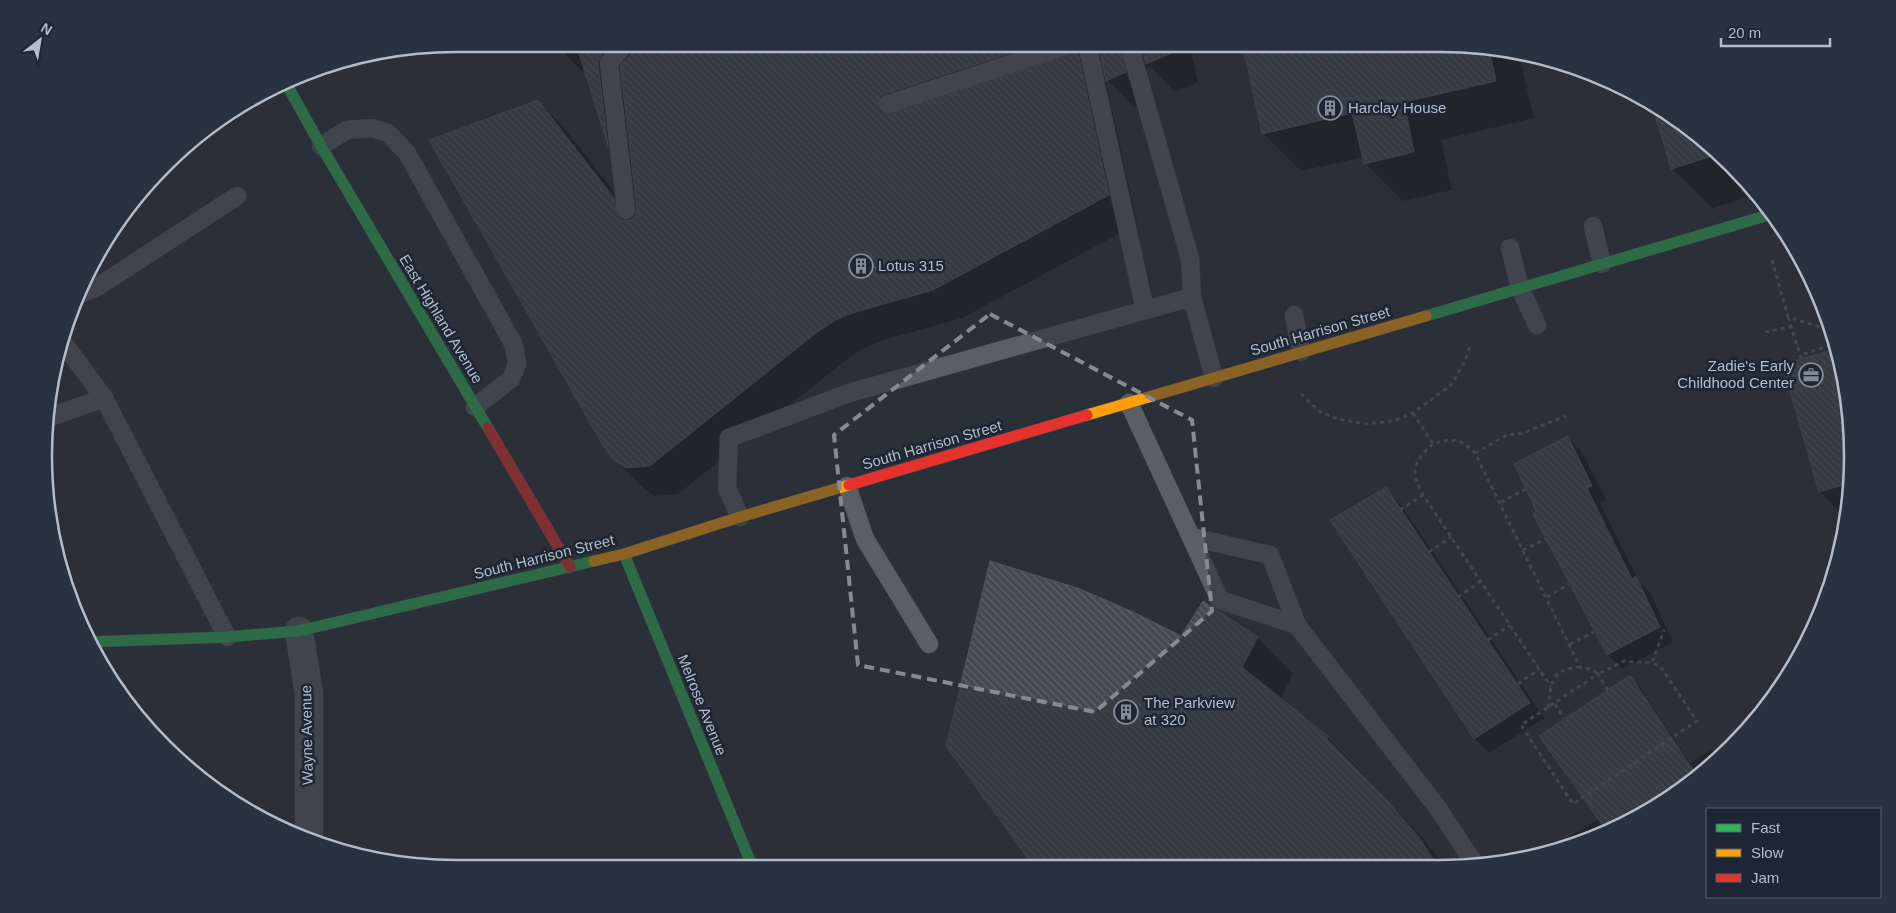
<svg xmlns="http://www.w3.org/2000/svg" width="1896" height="913" font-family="Helvetica,sans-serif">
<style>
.shadow{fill:#0007}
.building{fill:url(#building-back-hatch);stroke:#52575f}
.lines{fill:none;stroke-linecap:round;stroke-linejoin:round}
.lane-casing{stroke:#484c53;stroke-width:19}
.street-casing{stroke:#484c53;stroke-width:29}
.fast-casing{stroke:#484c53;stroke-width:12}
.slow-casing{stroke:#484c53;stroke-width:12}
.jam-casing{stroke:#484c53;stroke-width:12}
.path{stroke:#5d636a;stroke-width:3;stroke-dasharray:4 4;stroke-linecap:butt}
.lane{stroke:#5a5e66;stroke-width:18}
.street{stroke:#5a5e66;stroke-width:28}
.fast{stroke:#30b455;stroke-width:11}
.slow{stroke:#ff9f0a;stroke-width:11}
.jam{stroke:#e5322d;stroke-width:11}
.marked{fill:none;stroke:#848b96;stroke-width:4;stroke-dasharray:10 6;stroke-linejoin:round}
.labels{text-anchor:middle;stroke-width:5;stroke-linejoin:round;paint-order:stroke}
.poi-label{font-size:15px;fill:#b4bcc9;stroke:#1d2633;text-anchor:start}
.street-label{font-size:15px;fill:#b4bcc9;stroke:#1d2633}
.rim{fill:none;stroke:#b4bcc9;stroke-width:2.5}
</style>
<defs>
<pattern id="building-back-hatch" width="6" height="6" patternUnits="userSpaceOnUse" patternTransform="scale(1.25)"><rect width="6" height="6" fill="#444950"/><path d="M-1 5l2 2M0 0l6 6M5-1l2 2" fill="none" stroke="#5d6168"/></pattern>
</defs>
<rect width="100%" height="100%" fill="#2a3038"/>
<g class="shadow">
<path d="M555,44H1189L1198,82L1175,92L1149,66L1146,71L1154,101L1135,108L1107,80L1102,62L1089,64L1106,82L1137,224L962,318L877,342L862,349L845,361L678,494L655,496L642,487L613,458L538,101L566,130L634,218L638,209L633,169L609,145L586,71L583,72Z"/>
<path d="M1281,44H1440L1518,51L1534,118L1441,140L1452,190L1403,201L1365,163L1363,157L1301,171L1263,133L1245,51Z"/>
<path d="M1669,113L1732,165L1756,195L1712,208L1672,168Z"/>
<path d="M1836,350L1844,376L1852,457L1846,518L1820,492L1784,365Z"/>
<path d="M1567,438L1582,452L1606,500L1600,503L1640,583L1650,592L1673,642L1622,669L1608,655L1538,512Z"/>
<path d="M1385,489L1400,503L1544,718L1489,753L1475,739Z"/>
<path d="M1182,638H1257L1293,674L1280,699L1328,738L1364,774L1363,776L1418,833L1446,866L1036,867L947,746Z"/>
<path d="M1630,677L1639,686L1690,763L1711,750L1718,757L1691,784L1598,838L1544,852L1599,819Z"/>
</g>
<g class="building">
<path d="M576,44H611L601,56L598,64L608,146Z"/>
<path d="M635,44H1038L885,94L880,97L878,107L881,112L886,114L1078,52L1109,195L933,290L849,314L834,321L816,333L650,466L626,468L612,459L599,439L429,140L538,100L614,198L618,217L622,220H631L636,215L637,209L620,66L633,51Z"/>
<path d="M1098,44H1119L1126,72L1106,81Z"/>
<path d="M1140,44H1193L1146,64Z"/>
<path d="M1275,44H1440L1489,49L1496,81L1404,102L1414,152L1364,164L1352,113L1262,134L1244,51Z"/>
<path d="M1652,104L1669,113L1719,154L1671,169Z"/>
<path d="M1836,349L1844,376L1852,457L1850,483L1819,492L1782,364Z"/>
<path d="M1568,436L1592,486L1587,488L1632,579L1636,576L1660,627L1607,655L1533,514L1536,511L1514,464Z"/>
<path d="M1386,487L1530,703L1474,739L1330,520Z"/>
<path d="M990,561L1080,589L1133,612L1181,636L1203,601L1258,637L1242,667L1329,737L1327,739L1382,795L1418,836L1438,866L1034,867L946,746Z"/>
<path d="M1630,675L1698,777L1691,784L1607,832L1539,736Z"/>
</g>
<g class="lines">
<g class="lane-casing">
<g id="lane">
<path d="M625,44L609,63L626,210"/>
<path d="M1087,44L1145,310"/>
<path d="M1129,44L1190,259L1192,297"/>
<path d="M888,104L1071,44"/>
<path d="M321,146L347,130L372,128L388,133L407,153L514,345L517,364L511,379L475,407"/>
<path d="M1593,226L1602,264"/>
<path d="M1510,248L1520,288L1537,325"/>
<path d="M76,296L99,286L237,196"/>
<path d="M1294,315L1301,352"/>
<path d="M62,341L104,398L227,637"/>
<path d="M1129,403L1220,600L1297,625"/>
<path d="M50,417L104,398"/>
<path d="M847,486L865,539L929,644"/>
<path d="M740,517L727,488L729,438L849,393L1192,297L1214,378"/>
<path d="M1191,537L1270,555L1297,625L1437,807L1476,866"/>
</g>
</g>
<g class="street-casing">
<path id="street" d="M299,631L309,694V841"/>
</g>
<g class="fast-casing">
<g id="fast">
<path d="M287,85L321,146L488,428"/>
<path d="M1426,316L1772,214"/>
<path d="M624,554L753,868"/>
<path d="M88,642L227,637L299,631L594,561"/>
</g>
</g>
<g class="slow-casing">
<g id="slow">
<path d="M1087,415L1426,316"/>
<path d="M594,561L624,554L740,517L849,485"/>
</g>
</g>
<g class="jam-casing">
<g id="jam">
<path d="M488,428L570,567"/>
<path d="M849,485L1087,415"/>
</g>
</g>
<g class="path">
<path d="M1772,260L1788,317L1830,330"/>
<path d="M1788,317L1800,355"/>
<path d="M1765,332L1790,327"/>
<path d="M1801,359L1800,355L1828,346L1831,332"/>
<path d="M1301,394L1320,412L1338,419L1365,424L1393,421L1413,413L1451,385L1465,361L1470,346"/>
<path d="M1413,413L1433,444C1453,438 1460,438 1475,453L1580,667L1591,669L1598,674L1624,661L1652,663L1664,630"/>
<path d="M1433,444C1413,462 1410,471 1423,495L1551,687"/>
<path d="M1475,453L1507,435L1523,433L1566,416"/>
<path d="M1501,502L1526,489"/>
<path d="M1400,510L1423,495"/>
<path d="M1523,550L1546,539"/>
<path d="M1429,552L1451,537"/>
<path d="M1458,597L1481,581"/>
<path d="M1547,597L1569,584"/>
<path d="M1488,640L1510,625"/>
<path d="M1570,644L1594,632"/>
<path d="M1518,684L1539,669"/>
<path d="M1608,690L1598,674L1521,725L1573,804L1697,721L1660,666L1652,663"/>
<path d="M1555,704L1564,719"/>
<path d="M1548,708C1551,682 1551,669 1580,667"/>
</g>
<use href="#lane" class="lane"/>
<use href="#street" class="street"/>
<use href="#fast" class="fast"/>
<use href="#slow" class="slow"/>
<use href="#jam" class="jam"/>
</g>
<path d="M0 0H1896V913H0ZM990,314L1192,420L1212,611L1095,712L858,665L834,435Z" fill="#2a3038" fill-opacity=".55" fill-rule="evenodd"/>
<path class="marked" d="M990,314L1192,420L1212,611L1095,712L858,665L834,435Z"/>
<defs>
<g id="building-ring" transform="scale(1.25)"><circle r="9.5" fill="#1d2633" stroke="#848b96" stroke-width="1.5"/><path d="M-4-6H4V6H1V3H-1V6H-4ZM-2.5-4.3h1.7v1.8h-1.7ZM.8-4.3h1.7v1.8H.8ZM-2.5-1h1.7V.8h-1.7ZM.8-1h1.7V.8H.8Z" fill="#848b96"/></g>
<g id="office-ring" transform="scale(1.25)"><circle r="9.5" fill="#1d2633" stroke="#848b96" stroke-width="1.5"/><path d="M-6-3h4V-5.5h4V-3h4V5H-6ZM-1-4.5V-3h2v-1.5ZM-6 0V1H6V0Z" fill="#848b96"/></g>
</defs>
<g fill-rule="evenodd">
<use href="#building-ring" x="1330" y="108"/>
<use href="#building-ring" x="861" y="266"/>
<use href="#office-ring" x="1811" y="375"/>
<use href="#building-ring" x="1126" y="712"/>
</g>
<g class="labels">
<g class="poi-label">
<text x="1348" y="113">Harclay House</text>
<text x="878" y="271">Lotus 315</text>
<text x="1794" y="371" text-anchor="end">Zadie's Early<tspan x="1794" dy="17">Childhood Center</tspan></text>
<text x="1144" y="708">The Parkview<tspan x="1144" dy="17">at 320</tspan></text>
</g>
<g class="street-label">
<text transform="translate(441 319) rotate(59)" y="5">East Highland Avenue</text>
<text transform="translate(1320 331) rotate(-16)" y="5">South Harrison Street</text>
<text transform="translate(932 445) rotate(-16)" y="5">South Harrison Street</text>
<text transform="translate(544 557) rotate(-14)" y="5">South Harrison Street</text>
<text transform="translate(702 705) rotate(68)" y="5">Melrose Avenue</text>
<text transform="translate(307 735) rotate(-91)" y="5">Wayne Avenue</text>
</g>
</g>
<path d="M0 0H1896V913H0ZM456 52H1440A404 404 0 0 1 1844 456V456A404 404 0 0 1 1440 860H456A404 404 0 0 1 52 456V456A404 404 0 0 1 456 52Z" fill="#29323f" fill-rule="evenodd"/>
<path class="rim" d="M456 52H1440A404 404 0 0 1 1844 456V456A404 404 0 0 1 1440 860H456A404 404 0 0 1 52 456V456A404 404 0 0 1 456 52Z"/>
<rect x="1706" y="808" width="175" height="90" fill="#1d2633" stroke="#59626f"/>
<rect x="1716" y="824" width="25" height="8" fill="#30b455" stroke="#59626f"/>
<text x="1751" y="833" font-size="15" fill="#b4bcc9">Fast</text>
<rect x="1716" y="849" width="25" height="8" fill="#ff9f0a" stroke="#59626f"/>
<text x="1751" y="858" font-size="15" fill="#b4bcc9">Slow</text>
<rect x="1716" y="874" width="25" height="8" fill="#e5322d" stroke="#59626f"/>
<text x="1751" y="883" font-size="15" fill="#b4bcc9">Jam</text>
<g transform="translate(40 40) rotate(31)" stroke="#1d2633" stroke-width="4" paint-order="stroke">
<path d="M0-4L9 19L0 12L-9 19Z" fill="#b4bcc9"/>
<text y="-8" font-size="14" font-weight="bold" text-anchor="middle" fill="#b4bcc9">N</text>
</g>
<path d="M1721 38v8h109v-8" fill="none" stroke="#b4bcc9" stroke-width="2.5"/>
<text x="1728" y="38" font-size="15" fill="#b4bcc9" stroke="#1d2633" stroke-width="4" paint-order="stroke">20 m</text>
</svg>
